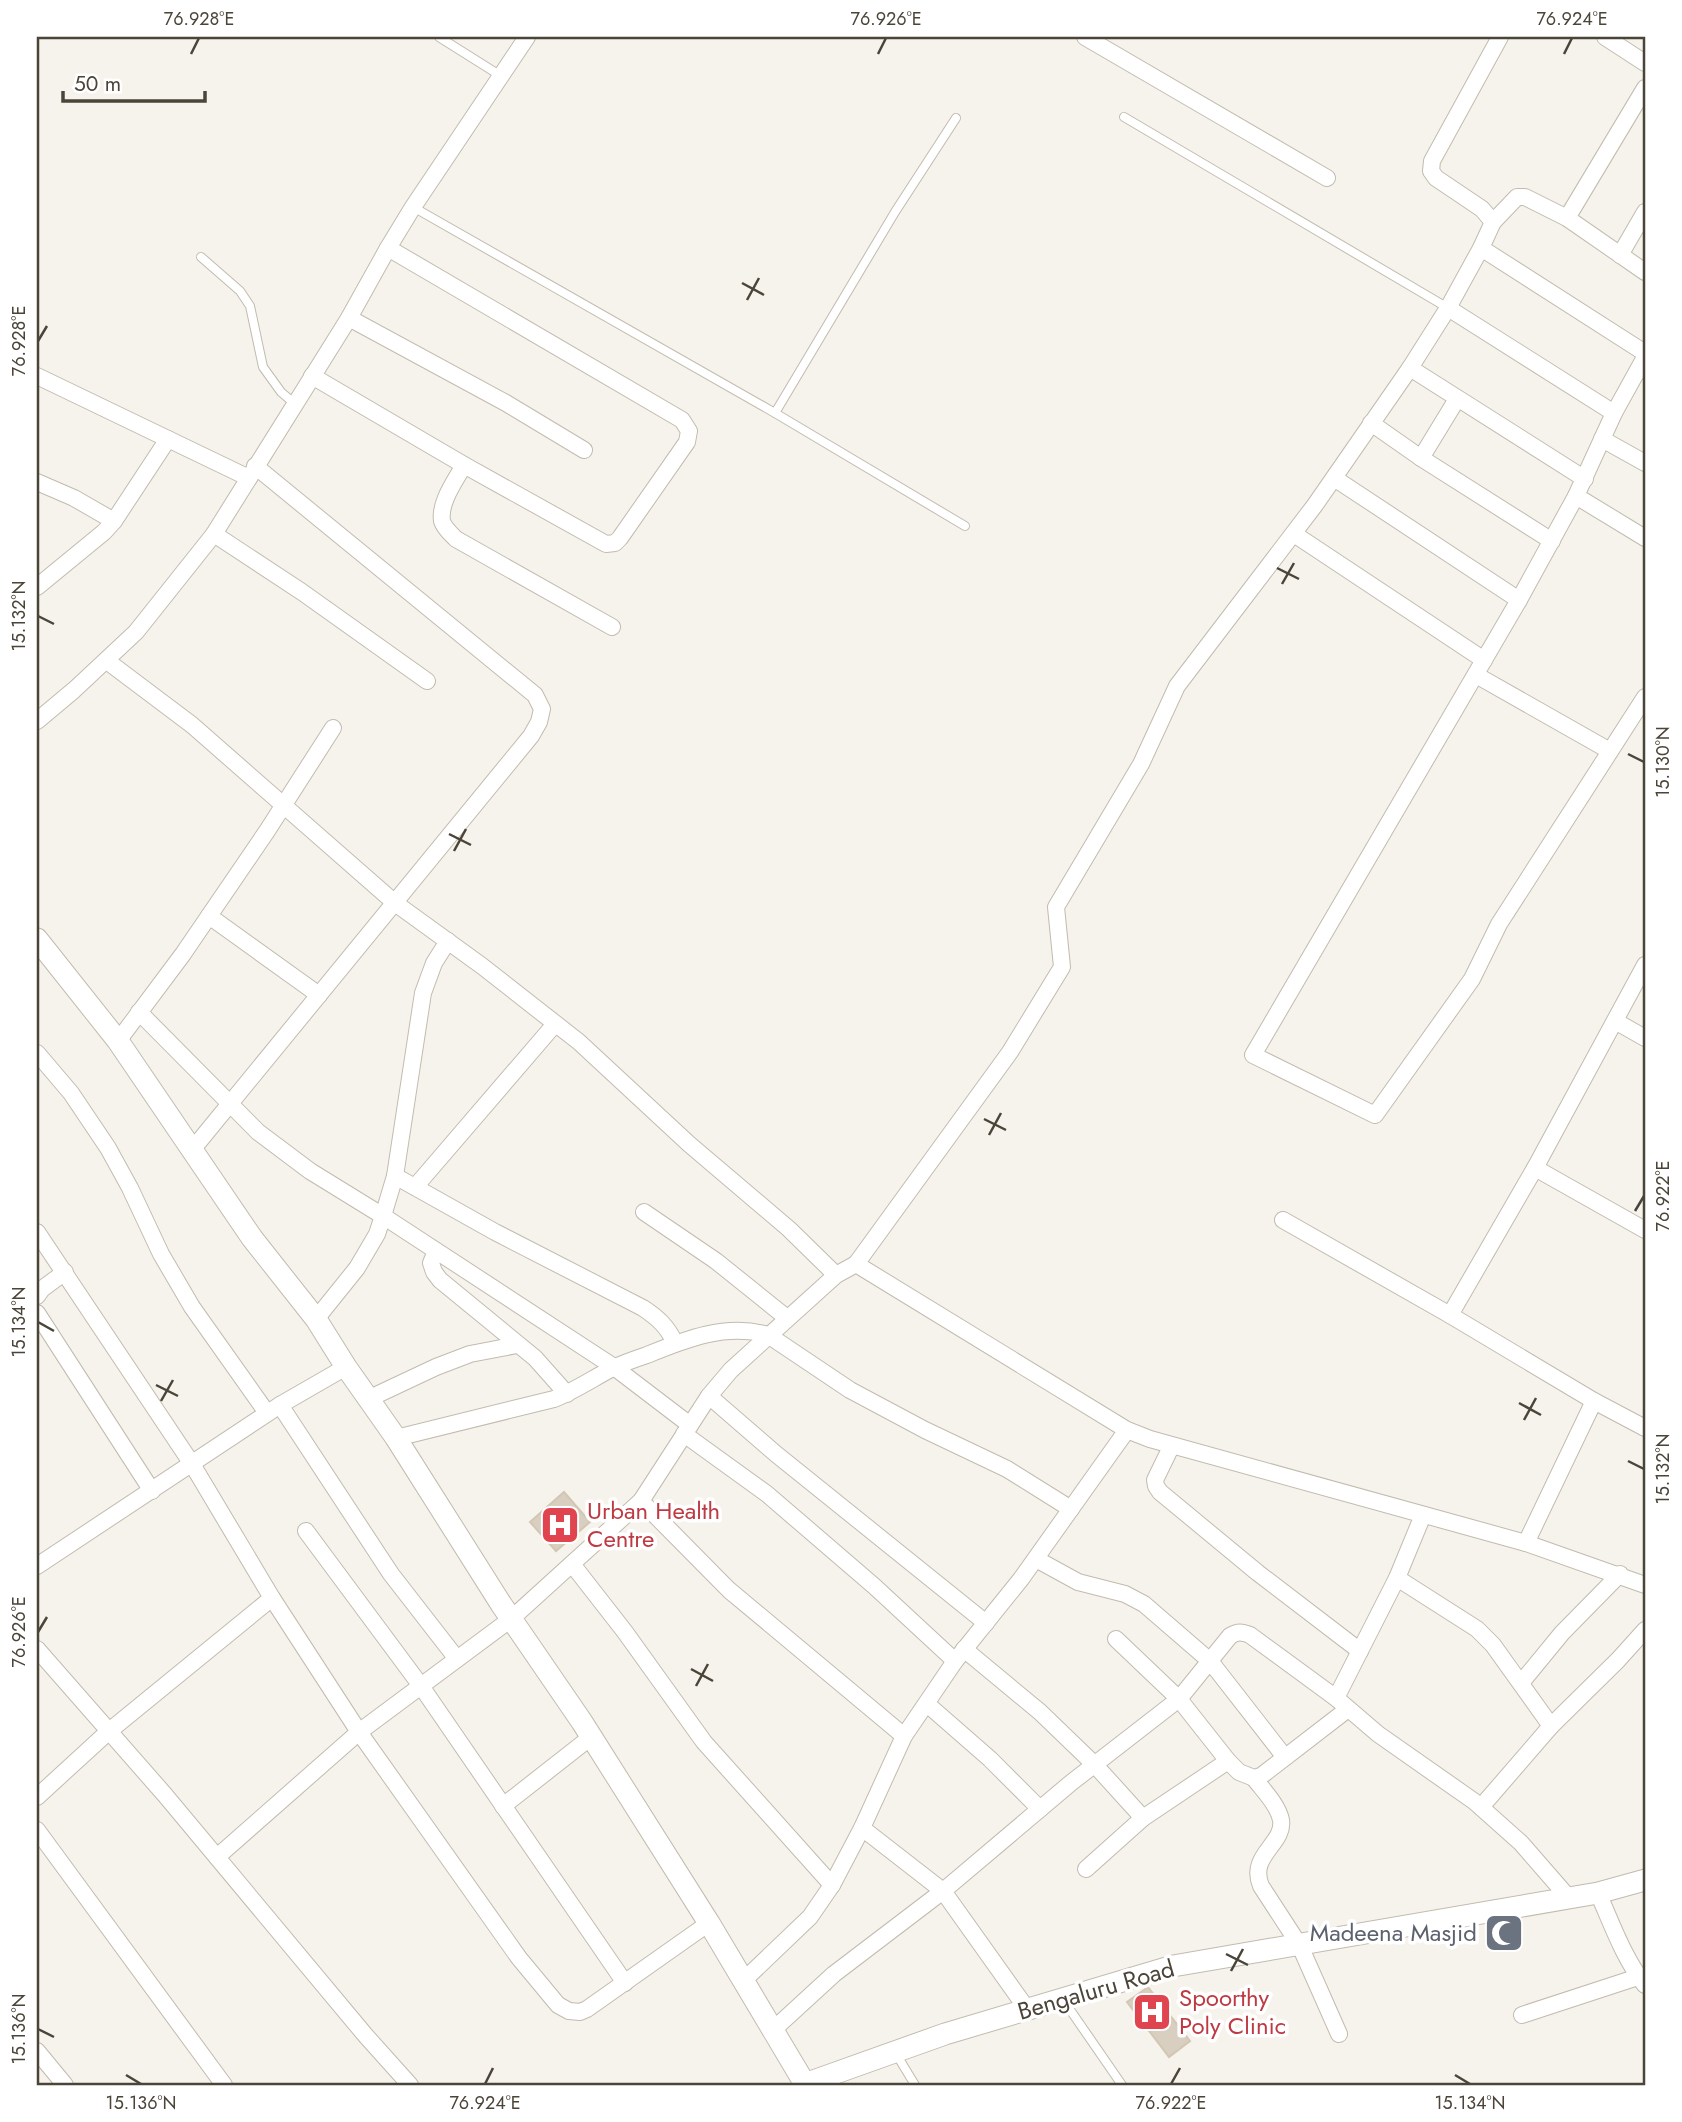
<svg xmlns="http://www.w3.org/2000/svg" width="1682" height="2122" font-family="Jost,sans-serif">
<style>
.building{fill:#d8cfc1;stroke:#d3c7b4;stroke-width:2}
.lines{fill:none;stroke-linecap:round;stroke-linejoin:round}
.service-casing{stroke:#c2bbae;stroke-width:10}
.minor-casing{stroke:#c2bbae;stroke-width:18}
.tertiary-casing{stroke:#c2bbae;stroke-width:23}
.service{stroke:#fff;stroke-width:8}
.minor{stroke:#fff;stroke-width:16}
.tertiary{stroke:#fff;stroke-width:21}
.ticks{fill:none;stroke:#4b4439;stroke-width:2.5}
.labels{text-anchor:middle;stroke-width:7;stroke-linejoin:round;paint-order:stroke}
.health-label{font-size:24px;fill:#be3a42;stroke:#fff;text-anchor:start}
.worship-label{font-size:24px;fill:#5b616d;stroke:#fff;text-anchor:end}
.street-label{font-size:24px;fill:#4b4439;stroke:#fff}
.neatline{fill:none;stroke:#4b4439;stroke-width:2.5}
.ticks-label{font-size:18px;text-anchor:middle;fill:#4b4439}
</style>
<rect width="100%" height="100%" fill="#f6f3ec"/>
<g class="building">
<path d="M564,1492L590,1522L556,1551L530,1522Z"/>
<path d="M1148,1987L1190,2041L1169,2057L1127,2002Z"/>
</g>
<g class="lines">
<g class="service-casing">
<g id="service">
<path d="M439,37L501,76"/>
<path d="M1124,117L1448,308"/>
<path d="M413,207L775,413L965,526"/>
<path d="M201,257L240,291L250,306L263,367L281,392L295,404"/>
<path d="M775,413L895,212L956,118"/>
<path d="M1064,2001L1122,2085"/>
<path d="M895,2052L915,2085"/>
</g>
</g>
<g class="minor-casing">
<g id="minor">
<path d="M1085,37L1327,178"/>
<path d="M1605,37L1645,63"/>
<path d="M1567,218L1645,88"/>
<path d="M1493,222L1517,197H1525L1567,218L1645,272"/>
<path d="M1481,248L1645,353"/>
<path d="M1620,255L1645,212"/>
<path d="M1448,308L1614,413"/>
<path d="M349,318L506,403L584,450"/>
<path d="M1645,357L1614,413L1576,496L1519,600L1253,1055L1375,1115L1472,979L1499,924L1645,697"/>
<path d="M1410,368L1585,479"/>
<path d="M37,376L249,478"/>
<path d="M312,376L464,465L606,544L615,543L620,538L687,442L689,431L682,420L388,248"/>
<path d="M1371,423L1421,458L1552,541"/>
<path d="M1602,439L1645,463"/>
<path d="M1421,458L1457,399"/>
<path d="M464,465C456,480 439,502 442,521C444,528 451,534 456,539L612,627"/>
<path d="M1334,478L1519,600"/>
<path d="M37,482L74,498L114,521"/>
<path d="M1576,496L1645,538"/>
<path d="M214,534L302,592L427,681"/>
<path d="M1294,534L1484,660"/>
<path d="M37,587L104,532L114,521L168,439"/>
<path d="M107,661L192,725L395,903L482,966L579,1042L689,1144L789,1229L836,1275"/>
<path d="M1476,675L1610,751"/>
<path d="M37,721L74,690L136,632L214,534L349,318L388,248L413,207L527,37"/>
<path d="M209,916L319,995"/>
<path d="M139,1012L258,1132L310,1171L383,1216L614,1367L690,1425"/>
<path d="M1615,1021L1645,1038"/>
<path d="M118,1041L183,954L267,831L333,728"/>
<path d="M37,1053L71,1093L108,1148L130,1188L161,1254L192,1307L267,1413"/>
<path d="M192,1150L531,736L539,722L542,709L535,695L255,466"/>
<path d="M1535,1168L1645,1230"/>
<path d="M395,1176L495,1232L643,1308C658,1318 667,1326 675,1343"/>
<path d="M415,1187L555,1024"/>
<path d="M644,1212L716,1261L787,1318"/>
<path d="M1283,1220L1450,1315L1594,1401L1645,1428"/>
<path d="M37,1232L192,1464L272,1598L359,1732L519,1958L558,2005L569,2011L580,2012L587,2009L709,1923"/>
<path d="M436,1251L431,1263L434,1272L440,1280L535,1358L567,1394"/>
<path d="M856,1264L1010,1052L1062,967L1056,907L1141,764L1177,686L1315,505L1410,368L1448,308L1481,248L1493,222L1482,209L1436,178L1431,171L1432,161L1500,37"/>
<path d="M37,1296L42,1289L65,1272"/>
<path d="M37,1313L152,1491"/>
<path d="M1450,1315L1535,1168L1645,965"/>
<path d="M316,1319L357,1268L377,1234L383,1216L395,1176L423,993L434,963L448,941"/>
<path d="M709,1396L776,1454L986,1623"/>
<path d="M368,1399L436,1367L470,1354L517,1345"/>
<path d="M280,1405L391,1574L457,1659"/>
<path d="M684,1434L767,1494L874,1586L955,1661"/>
<path d="M396,1438L554,1399C574,1391 592,1379 611,1369C623,1363 635,1359 647,1355C686,1339 726,1323 768,1335L850,1390L925,1430L1007,1469L1071,1509"/>
<path d="M1171,1447L1155,1480L1156,1486L1160,1492L1258,1573L1360,1651"/>
<path d="M641,1501L729,1590L904,1736"/>
<path d="M306,1531L421,1686L625,1983"/>
<path d="M1526,1543L1594,1401"/>
<path d="M1036,1559L1078,1582L1125,1594L1144,1604L1210,1661L1284,1756"/>
<path d="M572,1564L625,1632L704,1742L832,1885"/>
<path d="M37,1566L280,1405L346,1367"/>
<path d="M1397,1578L1477,1629L1493,1645L1551,1726"/>
<path d="M1116,1639L1179,1699L1228,1761L1239,1772L1254,1778L1261,1776L1348,1709"/>
<path d="M37,1649L165,1795L366,2036L410,2085"/>
<path d="M964,1649L1040,1712L1095,1765L1143,1818"/>
<path d="M1521,1683L1562,1633L1620,1574"/>
<path d="M1336,1698L1397,1578L1423,1515"/>
<path d="M927,1704L990,1759L1040,1809"/>
<path d="M1254,1778C1263,1790 1278,1805 1281,1820C1285,1844 1248,1855 1261,1886L1300,1946L1339,2034"/>
<path d="M37,1797L108,1732L272,1598"/>
<path d="M503,1806L591,1737"/>
<path d="M1481,1807L1551,1726L1618,1660L1645,1630"/>
<path d="M862,1828L943,1891L1027,2009"/>
<path d="M37,1830L224,2085"/>
<path d="M217,1857L359,1732L511,1619L641,1501L709,1396L731,1370L836,1275L856,1264L1127,1430L1150,1439L1526,1543L1645,1585"/>
<path d="M1086,1869L1143,1818L1228,1761"/>
<path d="M1598,1893C1612,1924 1624,1959 1645,1985"/>
<path d="M743,1981L810,1917L832,1885L862,1828L904,1736L955,1661L1021,1579L1127,1430"/>
<path d="M1522,2015L1638,1977"/>
<path d="M773,2030L834,1974L943,1891L1072,1782L1179,1699L1230,1636C1238,1631 1242,1632 1250,1635L1336,1698L1378,1734L1475,1802L1521,1843L1568,1897"/>
<path d="M37,2051L65,2085"/>
</g>
</g>
<g class="tertiary-casing">
<g id="tertiary">
<path d="M37,939L118,1041L252,1238L316,1319L346,1367L396,1438L501,1604L582,1722L709,1923L805,2084"/>
<path d="M802,2085L945,2034L1173,1966L1598,1893L1645,1880"/>
</g>
</g>
<use href="#service" class="service"/>
<use href="#minor" class="minor"/>
<use href="#tertiary" class="tertiary"/>
</g>
<path class="ticks" d="M191,54L199,38M878,54L886,38M1564,54L1572,38M742,283L764,295M747,300L759,278M38,341L47,326M1277,568L1299,579M1282,584L1294,563M38,616L54,624M1628,754L1644,762M449,834L471,845M454,851L466,829M984,1119L1006,1130M989,1135L1001,1113M1635,1211L1644,1196M38,1322L54,1331M156,1385L178,1396M161,1401L173,1380M1519,1403L1541,1415M1524,1420L1536,1398M1628,1461L1644,1469M38,1632L47,1617M691,1669L713,1681M696,1686L708,1664M1226,1954L1248,1965M1231,1971L1243,1949M38,2029L54,2037M126,2075L141,2084M1455,2075L1470,2084M485,2084L493,2068M1171,2084L1180,2068"/>
<defs>
<g id="hospital-square" transform="scale(2.0125)"><rect x="-9" y="-9" width="18" height="18" rx="4" fill="#e0444e" stroke="#fff"/><path d="M-5-5h3v3.5h4V-5h3V5h-3V1.5h-4V5h-3Z" fill="#fff"/></g>
<g id="mosque-square" transform="scale(2.0125)"><rect x="-9" y="-9" width="18" height="18" rx="4" fill="#6b7280" stroke="#fff"/><path d="M3.5-4.9A6 6 0 1 0 3.5 4.9A5 5 0 1 1 3.5-4.9Z" fill="#fff"/></g>
</defs>
<g fill-rule="evenodd">
<use href="#hospital-square" x="560" y="1525"/>
<use href="#mosque-square" x="1504" y="1933"/>
<use href="#hospital-square" x="1152" y="2012"/>
</g>
<g class="labels">
<g class="health-label">
<text x="587" y="1519">Urban Health<tspan x="587" dy="28">Centre</tspan></text>
<text x="1179" y="2006">Spoorthy<tspan x="1179" dy="28">Poly Clinic</tspan></text>
</g>
<g class="worship-label">
<text x="1477" y="1941">Madeena Masjid</text>
</g>
<g class="street-label">
<text transform="translate(1096 1990) rotate(-16)" y="8">Bengaluru Road</text>
</g>
</g>
<rect width="1682" height="2122" fill="none" stroke="#ffffff" stroke-width="77"/>
<path d="M63 91v10h142v-10" fill="none" stroke="#4b4439" stroke-width="3.5"/>
<text x="74" y="91" font-size="21" fill="#4b4439" stroke="#ffffff" stroke-width="5" paint-order="stroke">50 m</text>
<rect x="38" y="38" width="1606" height="2046" class="neatline"/>
<g class="ticks-label">
<text x="199" y="25">76.928°E</text>
<text x="886" y="25">76.926°E</text>
<text x="1572" y="25">76.924°E</text>
<text transform="translate(19 341) rotate(-90)" y="6">76.928°E</text>
<text transform="translate(19 616) rotate(-90)" y="6">15.132°N</text>
<text transform="translate(1663 762) rotate(-90)" y="6">15.130°N</text>
<text transform="translate(1663 1196) rotate(-90)" y="6">76.922°E</text>
<text transform="translate(19 1322) rotate(-90)" y="6">15.134°N</text>
<text transform="translate(1663 1469) rotate(-90)" y="6">15.132°N</text>
<text transform="translate(19 1632) rotate(-90)" y="6">76.926°E</text>
<text transform="translate(19 2029) rotate(-90)" y="6">15.136°N</text>
<text x="141" y="2109">15.136°N</text>
<text x="485" y="2109">76.924°E</text>
<text x="1171" y="2109">76.922°E</text>
<text x="1470" y="2109">15.134°N</text>
</g>
</svg>
